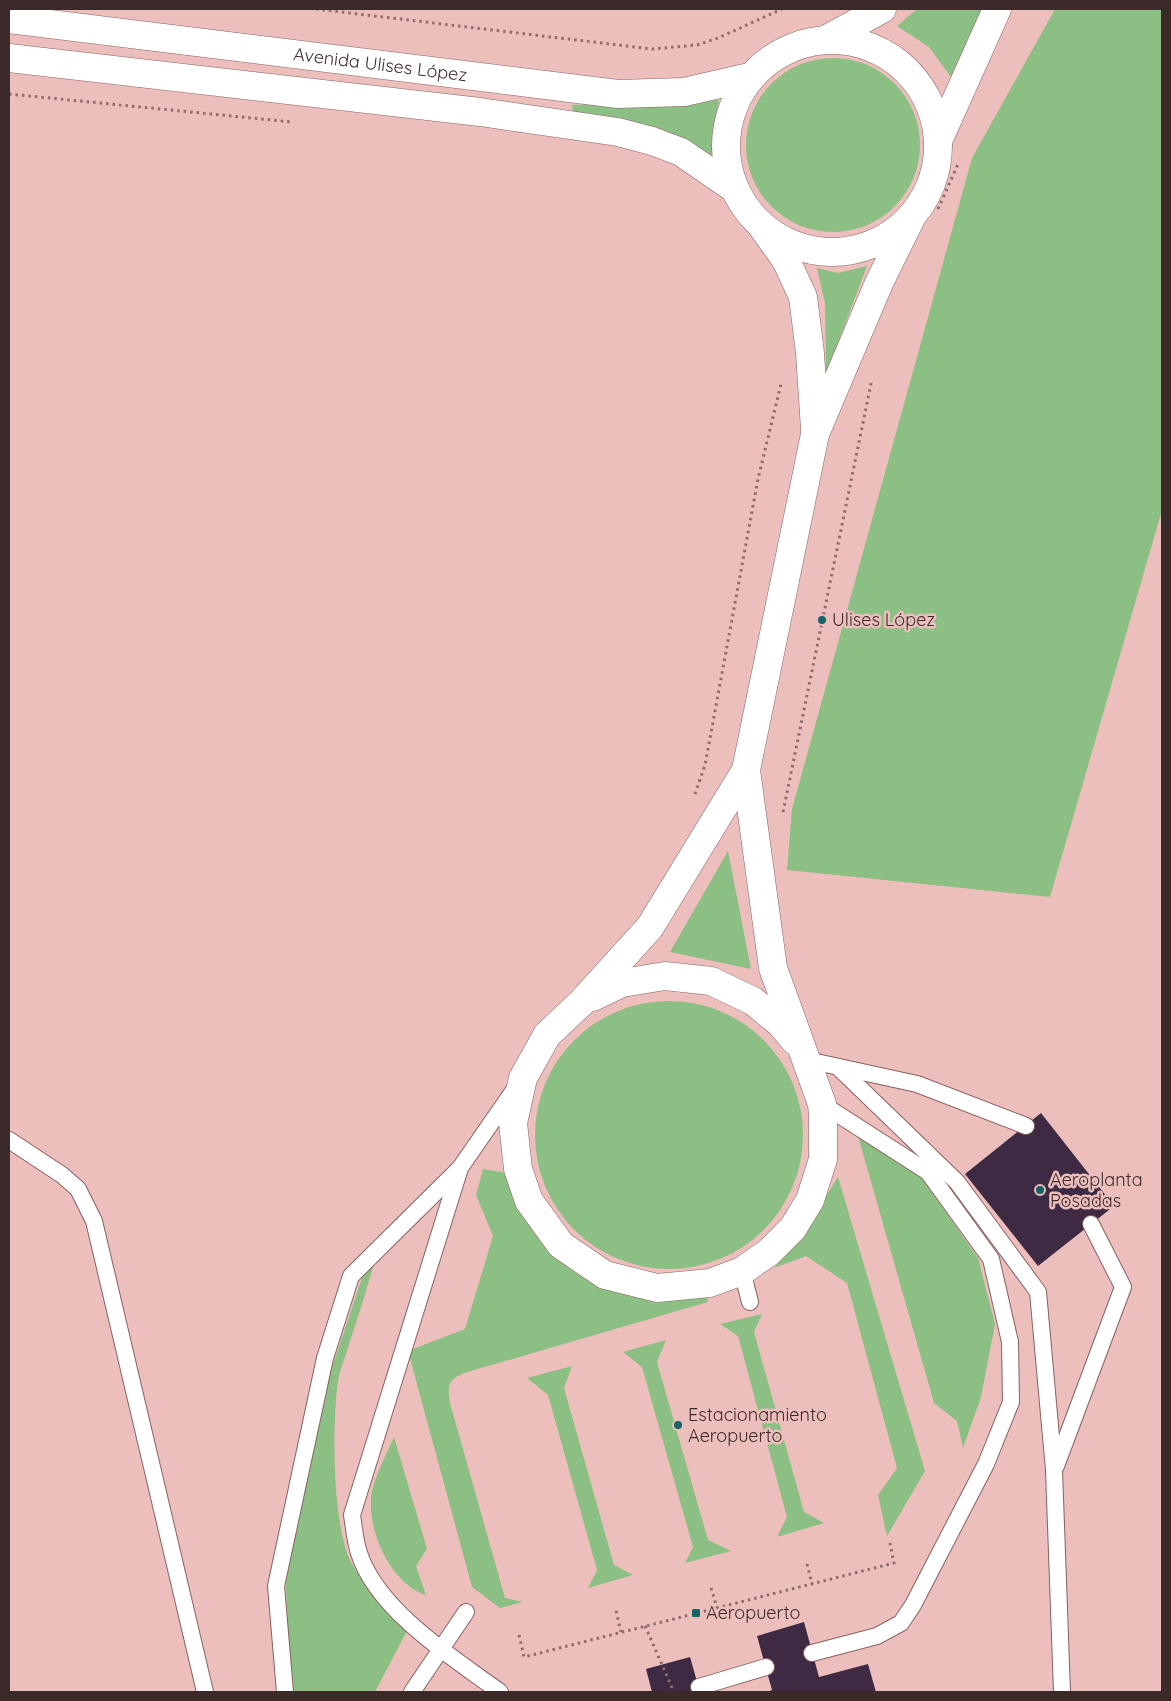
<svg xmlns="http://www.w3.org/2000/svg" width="1171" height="1701" font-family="Quicksand,sans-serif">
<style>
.green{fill:#8cbf83}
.building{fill:#3f2a44}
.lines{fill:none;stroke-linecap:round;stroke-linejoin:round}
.service-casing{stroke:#896160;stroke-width:18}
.secondary-casing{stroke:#896160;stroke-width:29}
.primary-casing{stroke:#896160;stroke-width:29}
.path{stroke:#8c6e6d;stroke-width:3;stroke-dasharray:2.5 4;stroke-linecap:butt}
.service{stroke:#fff;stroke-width:16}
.secondary{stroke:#fff;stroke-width:28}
.primary{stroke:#fff;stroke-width:28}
.poi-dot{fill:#146468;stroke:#ecbfbd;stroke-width:2}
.labels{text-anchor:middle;stroke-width:5;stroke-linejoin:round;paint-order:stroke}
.street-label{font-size:18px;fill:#3b2a29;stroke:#ecbfbd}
.poi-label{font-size:18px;fill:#3b2a29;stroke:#ecbfbd;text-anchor:start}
</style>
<rect width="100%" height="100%" fill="#ecbfbd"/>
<g class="green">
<path d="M917,9H985L951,77L929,47L897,26Z"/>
<path d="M1055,9H1162V510L1050,897L787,870L792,809L972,158Z"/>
<circle cx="833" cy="145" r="87"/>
<path d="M719,100L713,137L716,164L573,115L572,105Z"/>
<path d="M867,266L826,375L825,303L817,268L838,273Z"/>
<path d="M728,851L751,969L670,952Z"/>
<circle cx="669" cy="1135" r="134"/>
<path d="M858,1136L921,1177L978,1258L995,1324L981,1397L963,1448L957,1421L934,1403Z"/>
<path d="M483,1169L513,1174L557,1250L706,1289L708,1302L464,1373C446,1381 448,1386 450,1403L505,1598L523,1602L500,1608L472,1587L408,1351L465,1329L493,1236L476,1195Z"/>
<path d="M838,1177L925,1471L887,1536L878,1495L897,1468L847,1283L806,1256L774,1268C799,1240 818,1209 838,1177Z"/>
<path d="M374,1264C366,1291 358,1318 349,1344C346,1356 340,1369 338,1381C332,1423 332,1525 351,1562C365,1589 386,1607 409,1627L375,1692H290L286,1588L287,1554L311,1430L362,1278Z"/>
<path d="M762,1314L754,1332L804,1512L824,1523L777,1537L787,1517L738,1336L720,1324Z"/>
<path d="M666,1340L657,1362L708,1540L731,1551L685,1563L693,1547L642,1367L623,1352Z"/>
<path d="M572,1366L564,1388L614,1565L633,1575L588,1588L597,1570L548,1395L527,1378Z"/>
<path d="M394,1437L427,1549L416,1566L426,1595C389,1584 363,1523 373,1487C378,1470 387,1453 394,1437Z"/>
</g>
<g class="building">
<path d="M1041,1113L1114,1206L1038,1266L965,1174Z"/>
<path d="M804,1622L819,1677L868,1664L876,1692H767L772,1690L757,1636Z"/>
<path d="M690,1657L700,1692H652L646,1669Z"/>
</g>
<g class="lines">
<g class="service-casing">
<g id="service">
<path d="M807,1060L917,1084L1026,1126"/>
<path d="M838,1067L957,1182L1038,1292L1054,1470L1062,1692"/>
<path d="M9,1140L62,1175L78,1189L94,1221L205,1692"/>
<path d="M742,1271L750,1302"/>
<path d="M1056,1466L1123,1287L1091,1224"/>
<path d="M812,1653L877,1636L901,1623L913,1605L986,1464L1011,1402L1010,1342L991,1259L928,1172L822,1104"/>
<path d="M699,1687L766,1667"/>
<path d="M285,1692L276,1586L325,1358L351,1276L459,1169"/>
<path d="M412,1692L466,1612"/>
<path d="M500,1692C453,1658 377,1610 359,1553C355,1541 354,1528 352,1515L460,1168L514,1090"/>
</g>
</g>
<g class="secondary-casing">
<g id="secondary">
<path d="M761,225L786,260L803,297L810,353L815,429"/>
<path d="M746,770L650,927L582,1002L547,1035L523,1078L513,1123L518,1169L529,1201L561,1245L605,1275L657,1288L710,1283L742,1271L769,1252L793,1228L810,1200L823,1159V1116L822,1104L773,968L746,770L815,434L879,283L911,218"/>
<path d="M593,997L622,983L665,976L711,981L753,1001L781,1024L795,1041"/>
</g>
</g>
<g class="primary-casing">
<g id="primary">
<path id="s1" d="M9,19L618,94L684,92L750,77"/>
<path d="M827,39L882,9"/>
<circle cx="832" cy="146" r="106"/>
<path d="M9,58L480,112L618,132L652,141L681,152L735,189"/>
<path d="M938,141L997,9"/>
</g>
</g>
<g class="path">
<path d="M316,9L652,49L697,45L718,38L782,9"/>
<path d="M9,94L292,122"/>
<path d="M938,209L959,162"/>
<path d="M695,794L705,765L758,479L781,384"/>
<path d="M783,812L872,379"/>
<path d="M807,1564L812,1584"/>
<path d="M711,1588L717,1608"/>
<path d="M616,1611L621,1632"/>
<path d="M645,1626L674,1692"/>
<path d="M519,1635L524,1657L894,1563L890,1543"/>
</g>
<use href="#service" class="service"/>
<use href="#secondary" class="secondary"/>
<use href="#primary" class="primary"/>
</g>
<g class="poi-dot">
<circle cx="822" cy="620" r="5"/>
<circle cx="1040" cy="1190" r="5"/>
<circle cx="678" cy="1425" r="5"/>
<rect x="691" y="1608" width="10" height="10" rx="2.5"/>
</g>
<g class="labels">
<g class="street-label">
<text dy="6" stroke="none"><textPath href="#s1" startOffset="374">Avenida Ulises López</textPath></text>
</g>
<g class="poi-label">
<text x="832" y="626">Ulises López</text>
<text x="1050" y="1186">Aeroplanta<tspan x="1050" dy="21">Posadas</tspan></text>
<text x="688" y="1421">Estacionamiento<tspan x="688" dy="21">Aeropuerto</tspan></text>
<text x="706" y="1619">Aeropuerto</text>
</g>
</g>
<rect width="1171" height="1701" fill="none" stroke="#3b2a29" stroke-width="20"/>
</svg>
